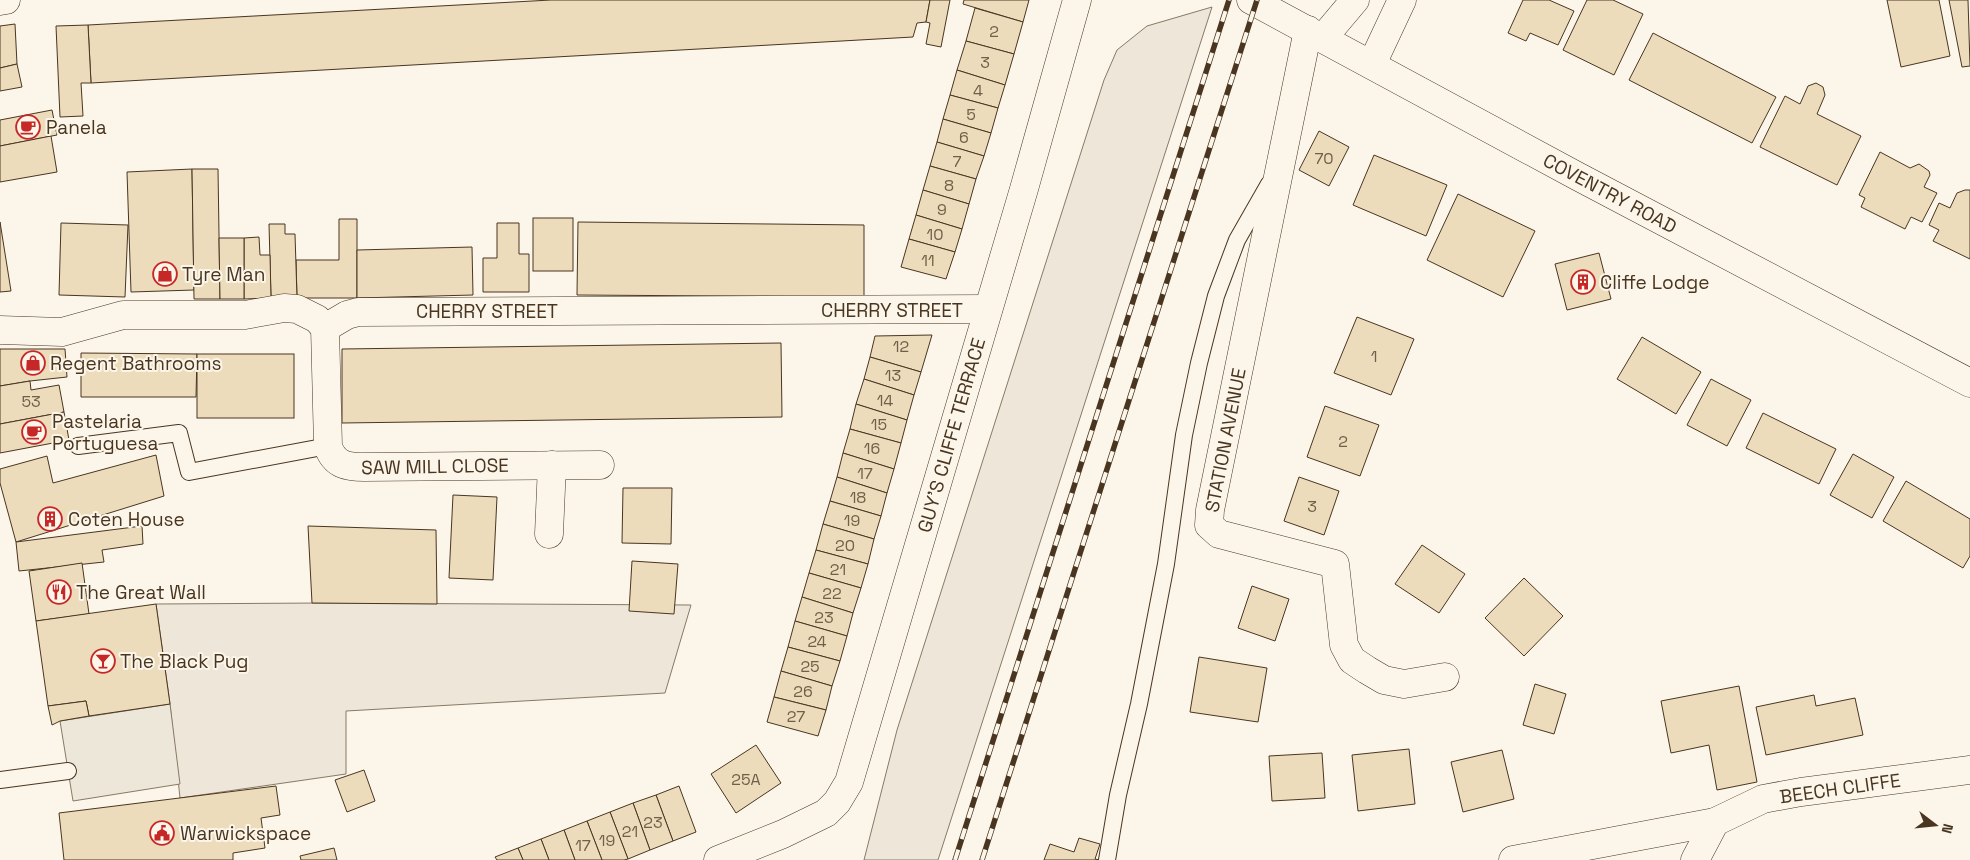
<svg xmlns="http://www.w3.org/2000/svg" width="1970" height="860" font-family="'Space Grotesk',sans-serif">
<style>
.green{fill:#ede6d9;stroke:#887966}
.parking{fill:#ede7d9;stroke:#887966}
.building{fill:#ecdcbc;stroke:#4a3520}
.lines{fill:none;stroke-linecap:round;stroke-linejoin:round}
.service-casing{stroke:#4a3520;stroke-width:18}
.minor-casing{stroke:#4a3520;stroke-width:29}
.tertiary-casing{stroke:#4a3520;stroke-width:29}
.primary-casing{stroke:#4a3520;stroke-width:29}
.service{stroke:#fbf6e9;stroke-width:16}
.minor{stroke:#fbf6e9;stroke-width:28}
.tertiary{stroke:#fbf6e9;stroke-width:28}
.primary{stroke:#fbf6e9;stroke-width:28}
.rail-casing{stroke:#4a3520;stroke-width:5.5}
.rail{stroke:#fbf6e9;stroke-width:4;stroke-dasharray:11;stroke-linecap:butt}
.labels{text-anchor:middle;stroke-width:4;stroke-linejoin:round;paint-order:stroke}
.number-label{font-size:16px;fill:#725f47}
.poi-label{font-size:19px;fill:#4a3520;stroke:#fbf6e9;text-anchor:start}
.street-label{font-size:19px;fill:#4a3520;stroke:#fbf6e9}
</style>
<rect width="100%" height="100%" fill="#fbf6e9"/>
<g class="green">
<path d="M1212,7L938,860H864L897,730L1104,80L1117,50L1147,26Z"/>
<path d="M322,603L691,605L665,693L346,711V774L180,798L170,704L156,604Z"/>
</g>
<path class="parking" d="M170,704L180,784L73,801L60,721Z"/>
<g class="building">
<path d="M551,0H930L926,22L917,23L913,37L91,83L88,25Z"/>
<path d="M930,0H950L941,47L926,44L930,23L926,22Z"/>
<path d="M964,0H1029L1023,22L963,4Z"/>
<path d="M1523,0H1549L1574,11L1558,45L1530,33L1526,41L1508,33Z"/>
<path d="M1587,0H1613L1643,14L1614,75L1563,50Z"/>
<path d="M1887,0H1939L1950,56L1901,67Z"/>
<path d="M1949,0H1968L1970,66L1962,67Z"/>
<path d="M975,8L1023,22L1014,54L966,41Z"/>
<path d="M15,24L17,64L0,68V26Z"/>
<path d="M88,25L91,83H81L83,116L60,117L56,26Z"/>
<path d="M1653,33L1776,97L1752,143L1629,80Z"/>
<path d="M966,41L1014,54L1005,85L957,70Z"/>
<path d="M17,64L22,87L0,91V68Z"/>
<path d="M957,70L1005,85L998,108L950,95Z"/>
<path d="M1816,83L1823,87L1825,95L1817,114L1861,136L1837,185L1760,147L1785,96L1800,104L1808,86Z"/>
<path d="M950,95L998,108L991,133L943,119Z"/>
<path d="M52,110L57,135L0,146V120Z"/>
<path d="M943,119L991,133L984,156L937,142Z"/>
<path d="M1319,131L1349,147L1329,186L1299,170Z"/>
<path d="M51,136L57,172L0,182V146Z"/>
<path d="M937,142L984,156L976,179L930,166Z"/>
<path d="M1880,152L1910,168L1919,164L1929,171L1930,175L1924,187L1937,193L1922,222L1911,217L1905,229L1861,207L1865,198L1859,195Z"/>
<path d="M1374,155L1447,185L1426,236L1353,205Z"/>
<path d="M930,166L976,179L969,204L923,190Z"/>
<path d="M192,169L194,290L131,292L127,172Z"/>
<path d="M192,169H218L220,299H194Z"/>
<path d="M923,190L969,204L962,229L916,215Z"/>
<path d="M1965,190H1970V259L1933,241L1939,230L1929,225L1939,203L1950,208L1957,193Z"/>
<path d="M1458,194L1535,231L1503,297L1427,260Z"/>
<path d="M916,215L962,229L955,252L909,239Z"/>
<rect x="533" y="218" width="40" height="53"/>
<path d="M339,219H357V298H297L296,260H339Z"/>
<path d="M0,222L11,291L0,292Z"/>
<path d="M578,222L864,225V297L577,295Z"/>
<path d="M61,223L128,225L125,297L59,295Z"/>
<path d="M497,223H519V254H529V292H483V258H497Z"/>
<path d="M269,224H285V234H295L297,298H271Z"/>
<path d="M259,237L260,255H270L271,298L244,299V238Z"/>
<path d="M219,238H244V299H220Z"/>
<path d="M909,239L955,252L946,279L901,267Z"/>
<path d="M472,247L473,295L357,298V250Z"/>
<path d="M1599,253L1611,299L1567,310L1555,264Z"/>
<path d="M1357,317L1414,339L1391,395L1334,373Z"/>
<path d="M932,335L921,372L870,357L875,336Z"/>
<path d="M1642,337L1701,372L1676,414L1617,379Z"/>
<path d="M781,343L782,417L342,423V349Z"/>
<path d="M0,349H65L67,377L30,381L0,386Z"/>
<path d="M81,353L197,354L196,397H81Z"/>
<rect x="197" y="354" width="97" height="64"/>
<path d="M870,357L921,372L914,395L864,379Z"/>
<path d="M864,379L914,395L907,420L856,404Z"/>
<path d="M1711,379L1751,400L1727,446L1687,425Z"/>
<path d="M30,381L31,390L59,385L64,412L0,424V386Z"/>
<path d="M856,404L907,420L901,443L850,429Z"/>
<path d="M1325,406L1379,425L1360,476L1307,457Z"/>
<path d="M64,412L69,440L0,453V424Z"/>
<path d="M1763,413L1836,449L1819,484L1746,448Z"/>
<path d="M850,429L901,443L894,469L843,453Z"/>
<path d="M843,453L894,469L887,493L837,477Z"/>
<path d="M1853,454L1894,477L1872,518L1830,495Z"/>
<path d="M156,455L164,496L16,542L0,483V469L47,456L53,483Z"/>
<path d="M837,477L887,493L881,516L830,501Z"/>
<path d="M1299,477L1339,491L1324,535L1284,521Z"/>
<path d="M1906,481L1970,519V556L1963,568L1883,521Z"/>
<path d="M623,488H672L671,544L622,543Z"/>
<path d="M453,495L497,497L493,580L449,578Z"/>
<path d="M830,501L881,516L874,539L823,524Z"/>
<path d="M823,524L874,539L868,564L816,550Z"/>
<path d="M142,526L143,544L102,550L104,562L19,571L16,542Z"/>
<path d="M308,526L436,530L437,604L312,603Z"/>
<path d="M1422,545L1465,574L1439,613L1395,584Z"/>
<path d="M816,550L868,564L861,588L809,573Z"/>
<path d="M632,561L678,564L674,614L629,611Z"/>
<path d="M82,563L89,614L36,621L29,571Z"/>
<path d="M809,573L861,588L853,613L802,597Z"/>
<path d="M1524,578L1563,616L1524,656L1485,618Z"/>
<path d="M1252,586L1289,599L1275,641L1238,628Z"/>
<path d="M802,597L853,613L847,636L795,621Z"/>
<path d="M156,604L170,704L89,716L86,701L48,706L36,621Z"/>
<path d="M795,621L847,636L840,661L788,647Z"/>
<path d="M788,647L840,661L832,686L781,671Z"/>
<path d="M1199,657L1267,668L1258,722L1190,712Z"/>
<path d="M781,671L832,686L826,710L774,697Z"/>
<path d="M1535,684L1566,694L1554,734L1523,725Z"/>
<path d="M1739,686L1757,782L1717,790L1709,745L1671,753L1661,701Z"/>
<path d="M1814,695L1816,706L1855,698L1863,735L1766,755L1756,707Z"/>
<path d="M774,697L826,710L818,736L767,722Z"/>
<path d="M86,701L89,716L60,721L52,725L48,706Z"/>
<path d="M756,745L781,783L736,813L711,774Z"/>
<path d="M1409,749L1415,804L1358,811L1352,755Z"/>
<path d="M1502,750L1514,799L1463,812L1451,762Z"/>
<path d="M1322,753L1325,798L1272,801L1269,756Z"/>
<path d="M364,770L375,801L347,812L335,780Z"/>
<path d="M276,786L280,815L261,818L265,848L233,853V860H64L59,813Z"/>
<path d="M679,786L696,832L673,841L656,795Z"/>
<path d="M656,795L673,841L650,850L633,803Z"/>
<path d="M633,803L650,850L628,859L610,812Z"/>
<path d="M610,812L628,859L624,860H602L587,821Z"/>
<path d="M587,821L602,860H575L564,830Z"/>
<path d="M564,830L575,860H549L541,839Z"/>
<path d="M1079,838L1100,844L1095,859L1100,860H1044L1050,844L1074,852Z"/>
<path d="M541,839L549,860H523L518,848Z"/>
<path d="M334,848L337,860H301L300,856Z"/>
<path d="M518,848L523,860H497L495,857Z"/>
</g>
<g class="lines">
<g class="service-casing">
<g id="service">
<path d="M78,446L179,433L189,472L328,446"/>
<path d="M0,780L68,771"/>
<path d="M1107,860L1118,795L1139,704L1166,564L1184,435L1199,363L1216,296L1237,240L1269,184"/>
</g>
</g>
<g class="minor-casing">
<g id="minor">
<path d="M0,1L6,0"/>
<path d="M1308,30L1210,510L1209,525L1219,534L1335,564L1344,645L1352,660L1367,670L1384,680L1404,684L1445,677"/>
<path d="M325,328L347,315L358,312L988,309"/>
<path d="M325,328L328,446C334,465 347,467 364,467L600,465"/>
<path d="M0,330L62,332L123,315H245L284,308L297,309L317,319L325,328"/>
<path d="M549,534L552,465"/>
<path d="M718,860L783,834L826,813L837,802L849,782L1024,189L1077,0"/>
<path d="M1513,860L1715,822"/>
<path d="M1695,860L1715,822L1763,799L1801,792L1970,770"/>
</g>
</g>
<g class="tertiary-casing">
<g id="tertiary">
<path d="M1323,38L1355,0"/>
<path d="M1372,64L1402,0"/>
</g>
</g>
<g class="primary-casing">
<path id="primary" d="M1251,0L1577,176L1970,383"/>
</g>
<use href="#service" class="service"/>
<use href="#minor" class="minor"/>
<use href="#tertiary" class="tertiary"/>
<use href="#primary" class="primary"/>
<g class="rail-casing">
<g id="rail">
<path d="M955,860L1229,0"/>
<path d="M982,860L1257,0"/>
</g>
</g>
<use href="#rail" class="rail"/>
</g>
<defs>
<g id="cafe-ring" transform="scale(1.25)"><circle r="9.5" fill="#fbf6e9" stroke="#c62828" stroke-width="1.5"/><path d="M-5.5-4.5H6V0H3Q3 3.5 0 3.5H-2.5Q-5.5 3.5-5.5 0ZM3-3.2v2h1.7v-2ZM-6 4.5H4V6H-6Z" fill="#c62828"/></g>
<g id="shop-ring" transform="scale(1.25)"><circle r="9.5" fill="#fbf6e9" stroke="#c62828" stroke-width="1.5"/><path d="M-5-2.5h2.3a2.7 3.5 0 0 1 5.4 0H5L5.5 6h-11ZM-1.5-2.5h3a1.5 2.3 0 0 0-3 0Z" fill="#c62828"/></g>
<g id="building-ring" transform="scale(1.25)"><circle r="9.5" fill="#fbf6e9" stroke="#c62828" stroke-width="1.5"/><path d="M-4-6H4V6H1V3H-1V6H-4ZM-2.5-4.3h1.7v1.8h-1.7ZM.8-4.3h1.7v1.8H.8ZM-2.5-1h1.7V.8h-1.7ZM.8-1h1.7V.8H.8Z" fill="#c62828"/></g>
<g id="restaurant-ring" transform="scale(1.25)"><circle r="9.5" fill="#fbf6e9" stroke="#c62828" stroke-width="1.5"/><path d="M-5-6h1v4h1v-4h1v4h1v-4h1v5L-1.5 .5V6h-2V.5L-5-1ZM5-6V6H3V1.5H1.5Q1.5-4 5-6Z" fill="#c62828"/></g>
<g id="bar-ring" transform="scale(1.25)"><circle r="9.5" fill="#fbf6e9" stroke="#c62828" stroke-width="1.5"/><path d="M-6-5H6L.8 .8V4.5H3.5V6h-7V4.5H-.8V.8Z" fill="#c62828"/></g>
<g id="civic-ring" transform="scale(1.25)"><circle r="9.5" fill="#fbf6e9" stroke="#c62828" stroke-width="1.5"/><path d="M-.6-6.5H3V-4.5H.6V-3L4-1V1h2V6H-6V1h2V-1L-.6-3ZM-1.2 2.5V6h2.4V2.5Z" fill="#c62828"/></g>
</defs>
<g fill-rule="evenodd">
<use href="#cafe-ring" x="28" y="127"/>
<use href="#shop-ring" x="165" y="274"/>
<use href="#building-ring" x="1583" y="282"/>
<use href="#shop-ring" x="33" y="363"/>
<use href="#cafe-ring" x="34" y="432"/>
<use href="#building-ring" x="50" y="519"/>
<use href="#restaurant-ring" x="59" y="592"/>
<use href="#bar-ring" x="103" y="661"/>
<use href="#civic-ring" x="162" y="833"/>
</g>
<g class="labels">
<g class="number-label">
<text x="994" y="37">2</text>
<text x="985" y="68">3</text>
<text x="978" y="96">4</text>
<text x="971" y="120">5</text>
<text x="964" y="143">6</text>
<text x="1324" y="164">70</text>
<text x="957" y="167">7</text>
<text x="949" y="191">8</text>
<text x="942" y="215">9</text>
<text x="935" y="240">10</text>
<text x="928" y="266">11</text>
<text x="901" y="352">12</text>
<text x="1374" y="362">1</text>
<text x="893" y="381">13</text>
<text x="885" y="406">14</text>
<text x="31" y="407">53</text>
<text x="879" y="430">15</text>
<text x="1343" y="447">2</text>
<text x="872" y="454">16</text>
<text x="865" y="479">17</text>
<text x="858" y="503">18</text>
<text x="1312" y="512">3</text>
<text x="852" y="526">19</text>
<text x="845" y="551">20</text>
<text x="838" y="575">21</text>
<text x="832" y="599">22</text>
<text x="824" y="623">23</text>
<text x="817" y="647">24</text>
<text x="810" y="672">25</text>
<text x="803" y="697">26</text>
<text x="796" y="722">27</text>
<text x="746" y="785">25A</text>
<text x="653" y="828">23</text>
<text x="630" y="837">21</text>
<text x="607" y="846">19</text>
<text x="583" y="851">17</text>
</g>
<g class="poi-label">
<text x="46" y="134">Panela</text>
<text x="182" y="281">Tyre Man</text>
<text x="1600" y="289">Cliffe Lodge</text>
<text x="50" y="370">Regent Bathrooms</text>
<text x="52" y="428">Pastelaria<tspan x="52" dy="22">Portuguesa</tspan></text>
<text x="68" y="526">Coten House</text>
<text x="76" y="599">The Great Wall</text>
<text x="120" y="668">The Black Pug</text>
<text x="180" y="840">Warwickspace</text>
</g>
<g class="street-label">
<text transform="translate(1610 193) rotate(28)" y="7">COVENTRY ROAD</text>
<text x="892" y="317">CHERRY STREET</text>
<text x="487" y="318">CHERRY STREET</text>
<text transform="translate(951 435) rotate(-74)" y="7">GUY'S CLIFFE TERRACE</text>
<text transform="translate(1225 440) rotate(-79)" y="7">STATION AVENUE</text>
<text transform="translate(435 466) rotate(-1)" y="7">SAW MILL CLOSE</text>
<text transform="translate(1840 788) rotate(-8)" y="7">BEECH CLIFFE</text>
</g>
</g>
<g transform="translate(1935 825) rotate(106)" stroke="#fbf6e9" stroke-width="4" paint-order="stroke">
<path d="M0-4L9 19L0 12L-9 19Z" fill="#4a3520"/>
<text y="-8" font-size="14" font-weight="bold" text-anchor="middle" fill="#4a3520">N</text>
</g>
</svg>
